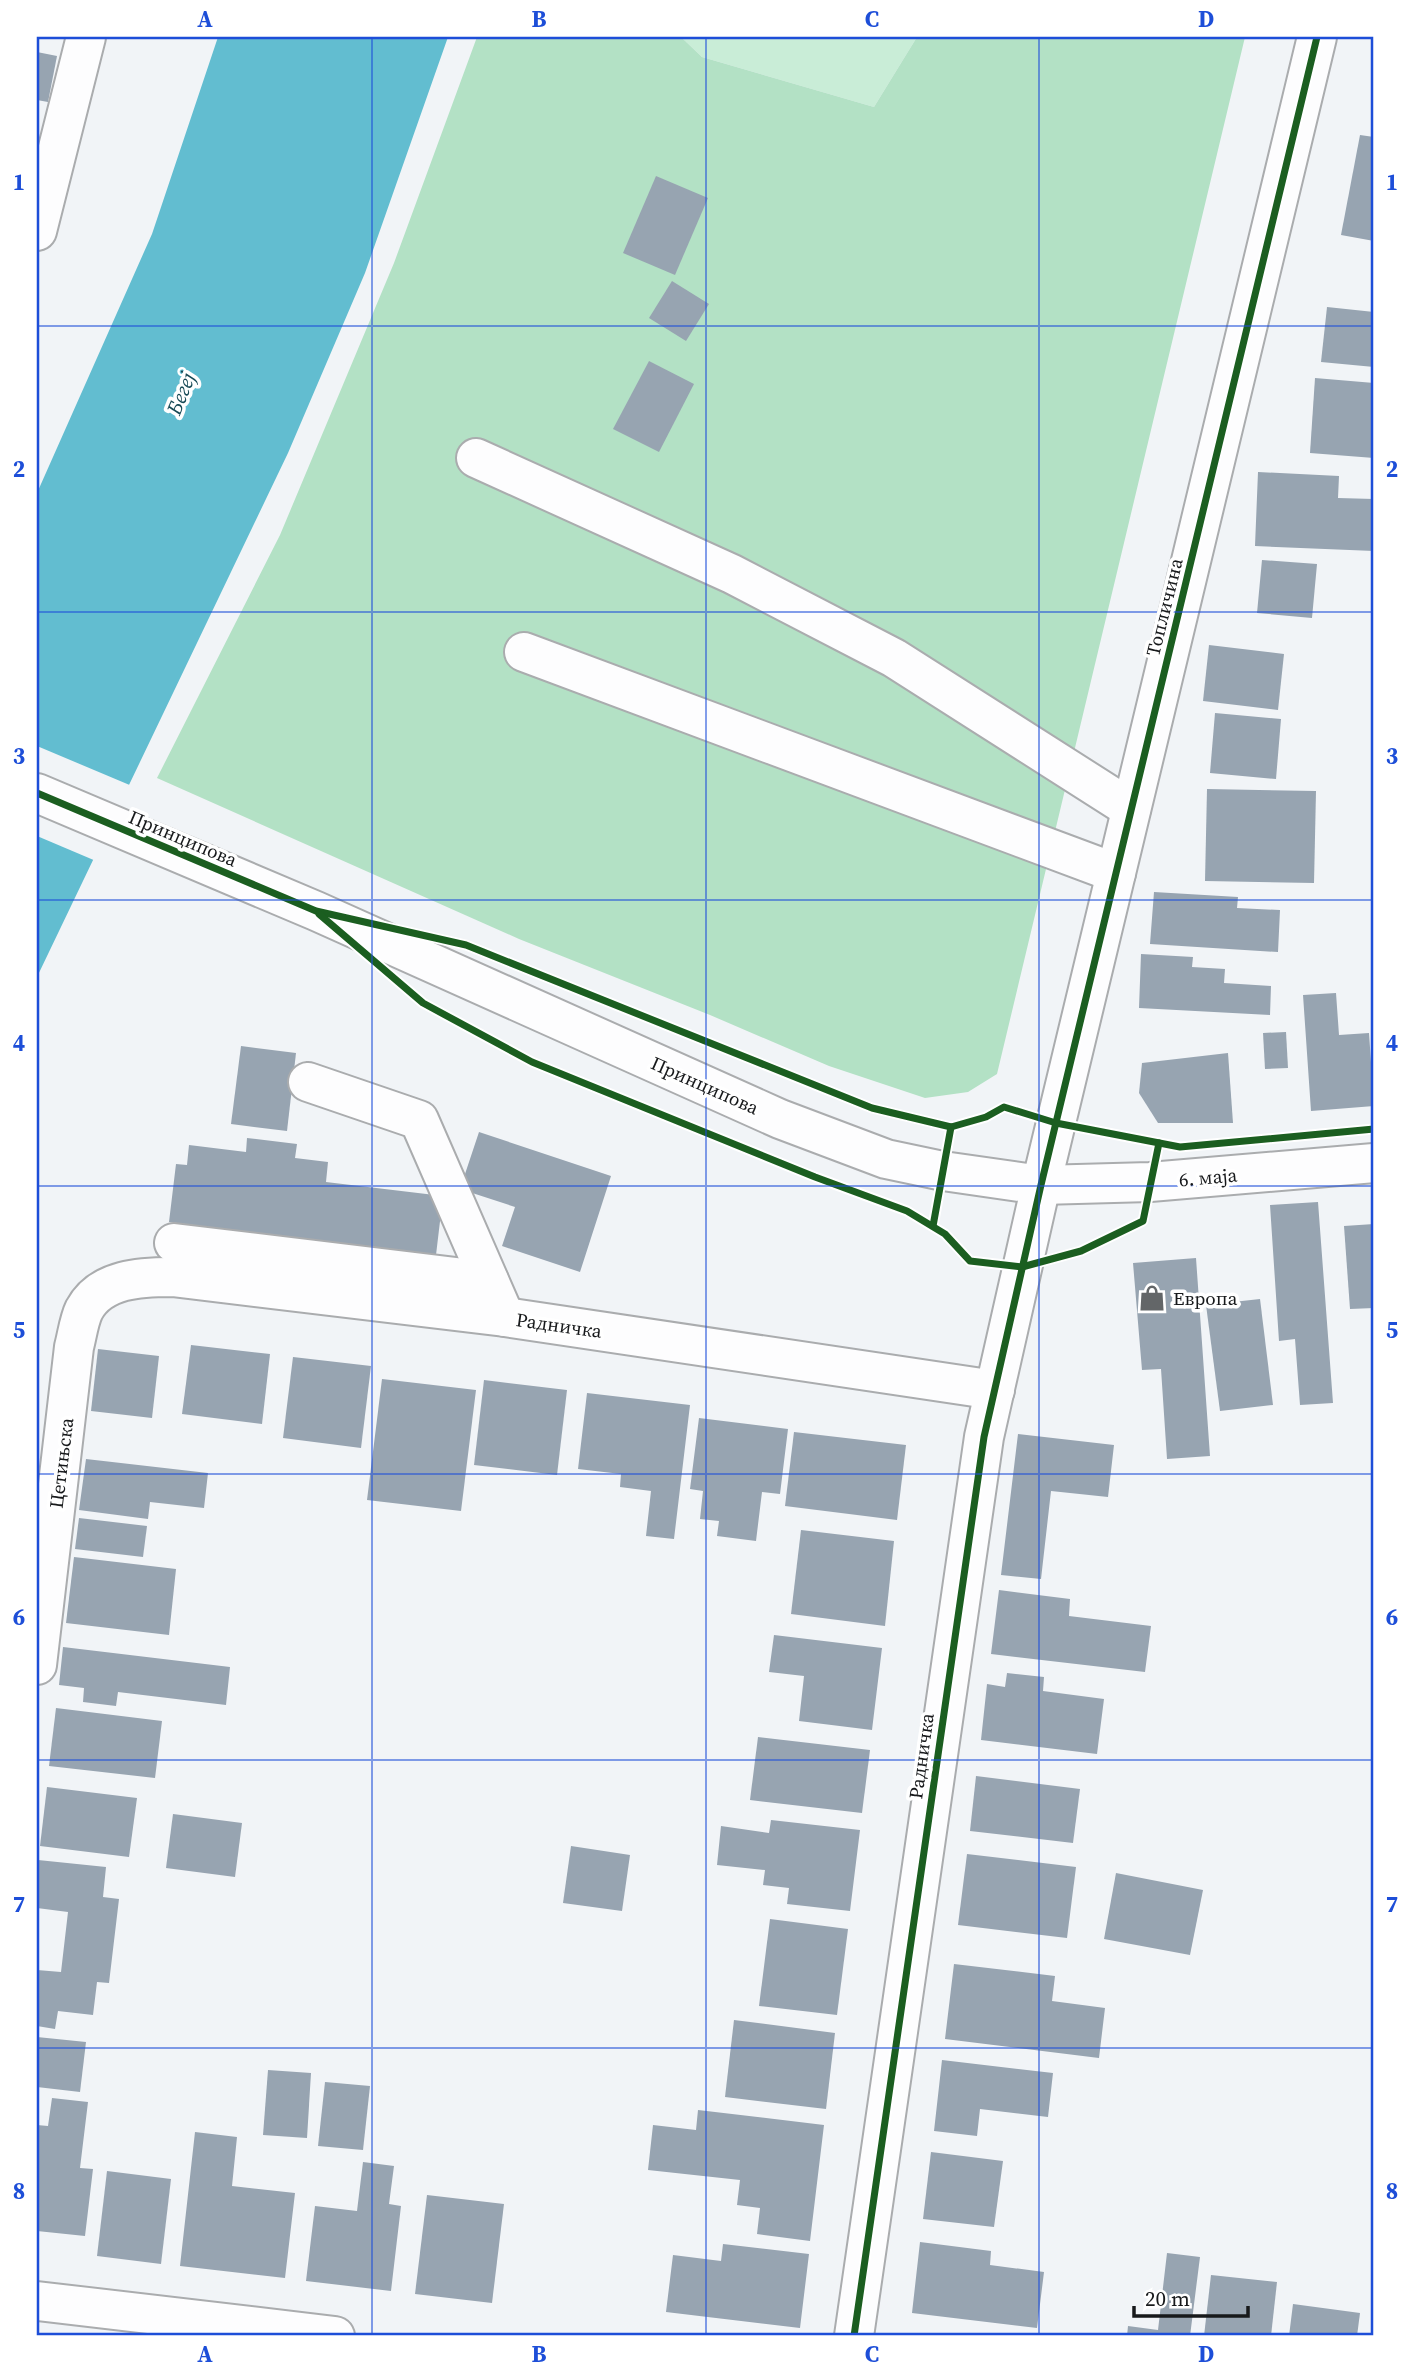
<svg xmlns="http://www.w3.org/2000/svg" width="1411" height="2373" font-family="'Source Serif 4',serif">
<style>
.green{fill:#c9edd7}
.forest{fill:#b3e1c5}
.water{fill:#62bdd0}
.pier{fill:#f1f4f7}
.building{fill:#97a4b1}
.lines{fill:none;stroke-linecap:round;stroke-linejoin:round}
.minor-casing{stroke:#aaacae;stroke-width:42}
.minor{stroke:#fdfdfe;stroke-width:38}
.cycleway-casing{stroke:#fff;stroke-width:11}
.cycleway{stroke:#1b5e20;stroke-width:7}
.grid{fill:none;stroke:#1d4ed8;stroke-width:2;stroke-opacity:0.55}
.labels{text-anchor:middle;stroke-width:7;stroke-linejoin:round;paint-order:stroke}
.street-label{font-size:19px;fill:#17191b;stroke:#fff}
.poi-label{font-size:19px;fill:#17191b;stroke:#fff;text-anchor:start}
.water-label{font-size:21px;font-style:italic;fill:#174a56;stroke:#fff}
.neatline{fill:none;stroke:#1d4ed8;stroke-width:2.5}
.grid-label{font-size:23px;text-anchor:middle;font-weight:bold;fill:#1d4ed8}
</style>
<rect width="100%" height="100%" fill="#f1f4f7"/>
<path class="green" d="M681,37H917L874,107L702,57Z"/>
<path class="forest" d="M477,37H681L702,57L874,107L917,37H1245L997,1074L968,1092L925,1098L829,1066L710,1015L519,939L157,778L280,535L394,263Z"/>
<path class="water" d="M218,37H448L365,273L288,453L37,977V493L152,234Z"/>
<path class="pier" d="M37,746L132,786L96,861L37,836Z"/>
<g class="building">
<path d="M37,52L57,56L48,102L37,100Z"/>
<path d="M1360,135L1374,137V241L1341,235Z"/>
<path d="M656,176L708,198L675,275L623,253Z"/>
<path d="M672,281L709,304L686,341L649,318Z"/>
<path d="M1327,307L1374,312V367L1321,362Z"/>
<path d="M649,361L694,384L659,452L613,429Z"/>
<path d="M1315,378L1374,383V458L1310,453Z"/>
<path d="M1258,472L1339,476L1338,498L1374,499V551L1255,546Z"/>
<path d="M1262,560L1317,564L1312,618L1257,613Z"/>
<path d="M1209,645L1284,654L1278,710L1203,701Z"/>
<path d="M1215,713L1281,719L1276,779L1210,773Z"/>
<path d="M1207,789L1316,791L1314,883L1205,881Z"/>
<path d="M1154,892L1238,897L1237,908L1280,910L1278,952L1150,944Z"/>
<path d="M1141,954L1193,957L1192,967L1225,969L1224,983L1271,986L1270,1015L1139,1008Z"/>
<path d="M1336,993L1339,1035L1369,1033L1374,1106L1311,1111L1303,995Z"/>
<path d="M1286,1032L1288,1068L1265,1069L1263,1033Z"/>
<path d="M241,1046L296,1053L287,1131L231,1124Z"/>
<path d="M1228,1053L1233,1123H1158L1139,1093L1142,1063Z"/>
<path d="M479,1132L611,1176L580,1272L502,1246L515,1207L460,1189Z"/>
<path d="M247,1138L297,1144L295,1158L328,1162L326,1182L443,1196L436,1255L169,1222L176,1164L187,1165L189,1145L246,1152Z"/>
<path d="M1318,1202L1333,1403L1300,1405L1295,1339L1279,1341L1270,1205Z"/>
<path d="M1374,1224V1308L1350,1309L1344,1226Z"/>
<path d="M1196,1258L1210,1456L1167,1459L1161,1369L1142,1370L1133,1263Z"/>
<path d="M1260,1299L1273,1405L1220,1411L1206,1305Z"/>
<path d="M191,1345L270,1354L262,1424L182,1414Z"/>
<path d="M98,1349L159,1356L152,1418L91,1411Z"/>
<path d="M293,1357L371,1366L361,1448L283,1438Z"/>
<path d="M382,1379L476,1390L461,1511L367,1500Z"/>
<path d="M484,1380L567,1390L557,1475L474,1465Z"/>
<path d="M587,1393L690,1405L674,1539L646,1536L651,1491L620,1487L621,1474L578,1469Z"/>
<path d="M699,1418L788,1429L780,1494L762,1492L756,1541L717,1536L719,1521L700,1519L703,1491L690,1489Z"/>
<path d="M794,1432L906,1445L897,1520L785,1506Z"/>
<path d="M1018,1434L1114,1445L1108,1497L1051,1491L1041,1579L1001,1575Z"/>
<path d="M86,1459L208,1473L204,1508L150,1502L148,1519L79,1510Z"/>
<path d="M79,1518L147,1526L143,1557L75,1549Z"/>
<path d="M801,1530L894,1541L885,1626L791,1614Z"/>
<path d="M74,1557L176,1569L169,1635L66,1623Z"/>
<path d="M999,1590L1070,1599L1069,1616L1151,1626L1145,1672L991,1654Z"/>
<path d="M774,1635L882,1648L872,1730L799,1721L804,1676L769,1672Z"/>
<path d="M63,1647L230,1667L226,1705L118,1692L116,1706L83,1702L84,1688L59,1685Z"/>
<path d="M1007,1673L1044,1677L1043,1691L1104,1699L1097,1754L981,1740L987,1684L1005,1687Z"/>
<path d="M56,1708L162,1721L155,1778L49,1766Z"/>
<path d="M758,1737L870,1750L862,1813L750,1800Z"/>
<path d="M976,1776L1080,1789L1073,1843L970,1831Z"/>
<path d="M47,1787L137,1798L129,1857L40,1846Z"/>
<path d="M173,1814L242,1823L235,1877L166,1868Z"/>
<path d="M771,1820L860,1830L850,1911L787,1904L789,1888L763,1885L765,1870L717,1865L721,1826L769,1833Z"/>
<path d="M571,1846L630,1855L622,1911L563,1903Z"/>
<path d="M967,1854L1076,1867L1067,1938L958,1925Z"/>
<path d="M38,1860L106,1867L103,1897L119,1899L109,1983L97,1982L93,2015L58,2011L55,2029L37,2026V1970L61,1972L68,1912L37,1908Z"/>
<path d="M1116,1873L1203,1890L1190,1955L1104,1939Z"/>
<path d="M770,1919L848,1929L837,2015L759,2006Z"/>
<path d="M954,1964L1055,1976L1052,2001L1105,2008L1099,2058L945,2039Z"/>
<path d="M734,2020L835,2033L826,2109L725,2097Z"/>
<path d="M37,2037L86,2042L80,2092L37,2087Z"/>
<path d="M942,2060L1053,2073L1048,2117L980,2109L977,2136L934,2131Z"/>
<path d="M268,2070L311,2073L307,2138L263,2135Z"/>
<path d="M325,2082L370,2086L363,2150L318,2146Z"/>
<path d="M52,2098L88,2102L80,2168L93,2169L85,2236L37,2231V2125L48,2126Z"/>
<path d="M698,2110L824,2125L810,2241L757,2234L760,2208L737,2205L740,2180L648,2170L653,2125L696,2130Z"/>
<path d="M195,2132L237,2137L232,2186L295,2193L285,2278L180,2266Z"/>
<path d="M931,2152L1003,2161L994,2227L923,2219Z"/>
<path d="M363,2162L394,2166L389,2204L401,2206L391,2291L306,2281L315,2206L357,2211Z"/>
<path d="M107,2171L171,2179L161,2264L97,2256Z"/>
<path d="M427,2195L504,2204L492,2303L415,2294Z"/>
<path d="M920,2242L991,2251L990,2265L1044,2272L1037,2328L912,2313Z"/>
<path d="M723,2244L809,2254L800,2328L666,2312L673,2255L721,2261Z"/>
<path d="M1167,2253L1200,2257L1190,2336H1127L1128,2326L1158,2330Z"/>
<path d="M1211,2275L1277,2282L1271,2336H1204Z"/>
<path d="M1293,2304L1360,2313L1357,2336H1289Z"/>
</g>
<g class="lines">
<g class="minor-casing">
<g id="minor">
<path d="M37,231L86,37"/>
<path d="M476,458L732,574L894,658L1131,809"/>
<path d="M524,652L1116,873"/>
<path d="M37,793L316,911L780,1119L886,1159L943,1171L1041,1185L1150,1182L1374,1163"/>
<path d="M308,1082L419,1120L505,1317"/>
<path d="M174,1243L489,1281"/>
<path d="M37,1665L74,1347C77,1336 79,1320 84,1310C101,1278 142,1277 172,1277L505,1317L995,1390"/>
<path d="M37,2301L335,2336"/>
<path d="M854,2336L984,1437L1041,1185L1317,37"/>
</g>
</g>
<use href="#minor" class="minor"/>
<g class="cycleway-casing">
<g id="cycleway">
<path d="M37,793L316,911L466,945L872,1108L951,1127L986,1117L1004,1107L1056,1123L1180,1147L1374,1129"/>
<path d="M319,914L423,1003L532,1062L815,1177L907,1211L945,1234L970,1261L1022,1267L1081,1251L1143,1221L1159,1143"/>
<path d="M933,1226L951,1127"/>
<path d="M854,2336L984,1437L1041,1185L1317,37"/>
</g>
</g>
<use href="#cycleway" class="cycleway"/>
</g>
<path class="grid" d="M372,37V2336M706,37V2336M1039,37V2336M37,326H1374M37,612H1374M37,900H1374M37,1186H1374M37,1474H1374M37,1760H1374M37,2048H1374"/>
<defs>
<g id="shop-bare" transform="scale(2.1)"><path d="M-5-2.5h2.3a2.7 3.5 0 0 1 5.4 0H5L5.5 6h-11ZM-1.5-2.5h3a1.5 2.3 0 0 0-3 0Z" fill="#636668" stroke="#fff" stroke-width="2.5" paint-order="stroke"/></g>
</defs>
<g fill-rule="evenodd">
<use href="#shop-bare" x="1152" y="1298"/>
</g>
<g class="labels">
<g class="street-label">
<text transform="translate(1164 607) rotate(-76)" y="7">Топличина</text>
<text transform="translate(183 838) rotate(23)" y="7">Принципова</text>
<text transform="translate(705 1085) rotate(24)" y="7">Принципова</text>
<text transform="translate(1208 1177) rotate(-5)" y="7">6. маја</text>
<text transform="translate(559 1325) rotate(8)" y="7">Радничка</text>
<text transform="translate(61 1463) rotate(-83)" y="7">Цетињска</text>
<text transform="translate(921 1756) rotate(-82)" y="7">Радничка</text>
</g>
<g class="poi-label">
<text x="1173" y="1305">Европа</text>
</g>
<g class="water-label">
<text transform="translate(181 394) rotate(-68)" y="7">Бегеј</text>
</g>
</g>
<rect width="1411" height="2373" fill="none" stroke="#ffffff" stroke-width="77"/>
<path d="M1134 2306v10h114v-10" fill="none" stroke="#17191b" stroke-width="3.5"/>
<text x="1145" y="2306" font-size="21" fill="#17191b" stroke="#ffffff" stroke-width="5" paint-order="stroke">20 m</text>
<rect x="38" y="38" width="1334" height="2296" class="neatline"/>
<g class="grid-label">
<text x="205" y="27">A</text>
<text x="539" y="27">B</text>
<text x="872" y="27">C</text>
<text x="1206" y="27">D</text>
<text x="19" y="190">1</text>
<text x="1392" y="190">1</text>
<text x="19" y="477">2</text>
<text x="1392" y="477">2</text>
<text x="19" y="764">3</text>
<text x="1392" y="764">3</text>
<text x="19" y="1051">4</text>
<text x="1392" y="1051">4</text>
<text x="19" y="1338">5</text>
<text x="1392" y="1338">5</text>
<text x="19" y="1625">6</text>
<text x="1392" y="1625">6</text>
<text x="19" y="1912">7</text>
<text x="1392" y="1912">7</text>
<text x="19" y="2199">8</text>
<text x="1392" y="2199">8</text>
<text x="205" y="2362">A</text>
<text x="539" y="2362">B</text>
<text x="872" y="2362">C</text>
<text x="1206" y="2362">D</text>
</g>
</svg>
